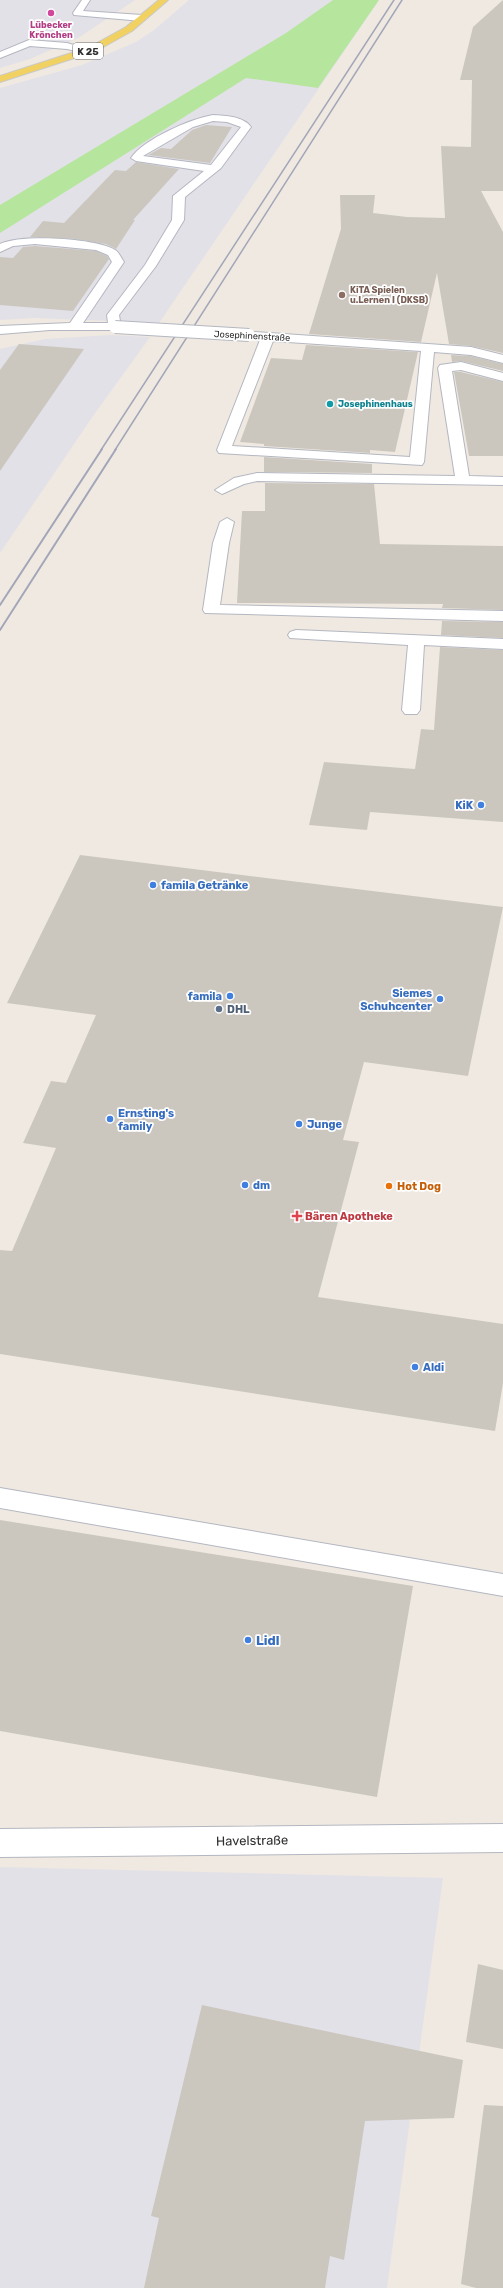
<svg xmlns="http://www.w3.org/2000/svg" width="503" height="2288" font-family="Rubik,sans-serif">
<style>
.industrial{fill:#e3e1e8}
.green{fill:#b6e59e}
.building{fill:#cbc7bf}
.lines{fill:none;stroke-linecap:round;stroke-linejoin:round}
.minor-casing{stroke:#b4b7c1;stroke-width:2}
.major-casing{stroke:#c9c9c9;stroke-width:2}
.minor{fill:#fff;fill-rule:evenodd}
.major{fill:#f2d163;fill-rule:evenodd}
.rail-far1{stroke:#a3a6b8;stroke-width:1.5}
.rail{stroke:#a3a6b8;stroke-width:2}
.minor-bridge-casing{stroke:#b4b7c1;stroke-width:14;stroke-linecap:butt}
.minor-bridge{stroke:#fff;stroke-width:12}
.hotel-dot{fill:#d1479c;stroke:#fff;stroke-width:1.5}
.education-dot{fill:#8d6e63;stroke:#fff;stroke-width:1.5}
.culture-dot{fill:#0f9aa8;stroke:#fff;stroke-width:1.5}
.shop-dot{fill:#3f7fe0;stroke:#fff;stroke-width:1.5}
.service-dot{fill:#5c6f8a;stroke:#fff;stroke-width:1.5}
.food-dot{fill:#e8710a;stroke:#fff;stroke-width:1.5}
.health-dot{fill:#e0444e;stroke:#fff;stroke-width:1.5}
.labels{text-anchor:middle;stroke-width:3.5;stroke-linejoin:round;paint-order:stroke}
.far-hotel-label{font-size:9px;font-weight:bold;fill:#b23c85;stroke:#fff}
.far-education-label{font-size:9px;font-weight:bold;fill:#785e54;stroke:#fff;text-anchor:start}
.far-street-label{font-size:9px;fill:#2e2e2e;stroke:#fff}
.far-culture-label{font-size:9px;font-weight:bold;fill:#0d838f;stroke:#fff;text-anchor:start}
.shield{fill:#fff;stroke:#6d6d6d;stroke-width:1}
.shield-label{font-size:10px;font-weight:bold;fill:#2e2e2e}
.shop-label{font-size:11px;font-weight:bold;fill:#366cbe;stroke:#fff;text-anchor:start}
.service-label{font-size:11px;font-weight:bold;fill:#4e5e75;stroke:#fff;text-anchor:start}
.food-label{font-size:11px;font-weight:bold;fill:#c56008;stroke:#fff;text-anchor:start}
.health-label{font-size:11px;font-weight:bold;fill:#be3a42;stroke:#fff;text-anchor:start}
.near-shop-label{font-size:13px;font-weight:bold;fill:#366cbe;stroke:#fff;text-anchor:start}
.near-street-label{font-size:13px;fill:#2e2e2e;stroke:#fff}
</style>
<rect width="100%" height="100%" fill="#efe9e1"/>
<g class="industrial">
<path d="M0,0H135L78,38L30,59L0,68Z"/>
<path d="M189,0H379L159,323L34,318L0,320V88L82,65L136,42L154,30Z"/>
<path d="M110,335L150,337L93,416L0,553V349L45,339Z"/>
<path d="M0,1867L443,1878L387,2288H0Z"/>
</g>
<path class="green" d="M333,0H379L318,88L246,78L0,233V205L286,33Z"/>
<g class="building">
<path d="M503,0V191H481L503,232V353L471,346L449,344L437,273L421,342L309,334L341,229L340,195H375L373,213L407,217L445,218L441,146L471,147L472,80H460L473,27Z"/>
<path d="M206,125L232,127L210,163L148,155L161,148L171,149L192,130Z"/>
<path d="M136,162L179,169L133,220H135L116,249L106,244L76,239L30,237L43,221L64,223L115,170L126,171Z"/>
<path d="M35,246L96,251L107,256L109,259L73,311L0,305V257L13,258L23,247Z"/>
<path d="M19,344L84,349L0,471V370Z"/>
<path d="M306,345L418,352L395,452L370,450V453L264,446V444L240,442L271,358L302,360Z"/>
<path d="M451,355L471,356L503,364V371L461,361L452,362Z"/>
<path d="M454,372H461L503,382V456H469Z"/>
<path d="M264,457L372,464V473L264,472Z"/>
<path d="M265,483L374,484L380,544L503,546V610L442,608L443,604L237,603L242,511H265Z"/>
<path d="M442,621L503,622V638L441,635Z"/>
<path d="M440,647L503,650V822L370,812L367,830L309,825L324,762L415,769L421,729L434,730Z"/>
<path d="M80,855L503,907L468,1076L364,1062L343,1140L359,1142L318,1297L503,1324V1383L495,1431L0,1354V1250L12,1251L56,1148L23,1143L51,1081L66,1083L96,1015L7,1003Z"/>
<path d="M0,1520L413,1586L377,1797L0,1731Z"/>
<path d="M478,1964L503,1970V2049L466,2042Z"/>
<path d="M202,2005L463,2060L454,2118L365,2121L344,2260L330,2256L325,2288H144L159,2218L151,2216Z"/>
<path d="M484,2105L503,2106V2288H476L461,2284Z"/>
</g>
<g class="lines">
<g class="minor-casing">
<g id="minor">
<path d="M82,0H90L83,11L142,15L147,18L142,21L74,15L73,13Z"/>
<path d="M29,40L67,43L93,51L88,54L67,49L30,46L0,58V52Z"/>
<path d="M213,115C226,116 243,116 251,127L221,168L185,197L184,220L156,266L119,315L121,327L119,330H50L0,334V326L70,323L112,262L108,255L96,250L35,244L13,246L0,252V244C21,234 95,238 115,250C119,252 121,258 124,262L83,323H108L107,315L145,265L172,220L173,196L204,171L136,161L131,158C144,139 190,119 213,115ZM213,121L227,122L241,127L211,165L143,156L193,127Z"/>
<path d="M255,332L471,347L503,355V363L471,355L434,352L424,462L422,465L219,453L217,450L260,340L251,339L249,336ZM273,341L421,351L410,457L232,446Z"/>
<path d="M461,362L503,373V381L461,370L452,371L469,476L503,477V485L257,481L244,484L222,494L215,490L234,478L257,473L455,476L438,368L440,365Z"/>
<path d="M227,518L234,522L229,543L220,605L503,611V621L205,613L203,610L213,543L220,522Z"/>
<path d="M296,630L503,639V649L424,645L420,710L417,714H405L402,710L408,645L290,638L288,635L290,632Z"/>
<path d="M0,1488L503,1574V1596L0,1508Z"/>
<path d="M503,1824V1852L0,1857V1829Z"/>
</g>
</g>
<g class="major-casing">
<path id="major" d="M159,0H168L132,31L96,51L0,82V76L90,47L126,27Z"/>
</g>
<use href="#minor" class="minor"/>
<use href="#major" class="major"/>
<g class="rail-far1">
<path d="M101,450L394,0"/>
<path d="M115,450L402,0"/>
</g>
<g class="rail">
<path d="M0,605L102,449"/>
<path d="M0,630L116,449"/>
</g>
<g class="minor-bridge-casing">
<path id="minor-bridge" d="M115,327L249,335"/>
</g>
<use href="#minor-bridge" class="minor-bridge"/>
</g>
<circle class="hotel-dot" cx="51" cy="13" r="4"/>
<circle class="education-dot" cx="342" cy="295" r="4"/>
<circle class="culture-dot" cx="330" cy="404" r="4"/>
<g class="shop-dot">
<circle cx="481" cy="805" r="4"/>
<circle cx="153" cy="885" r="4"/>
<circle cx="230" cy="996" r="4"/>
<circle cx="440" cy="999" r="4"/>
<circle cx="110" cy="1119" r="4"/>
<circle cx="299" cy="1124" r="4"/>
<circle cx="245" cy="1185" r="4"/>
<circle cx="415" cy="1367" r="4"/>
<circle cx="248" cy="1640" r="4"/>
</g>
<circle class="service-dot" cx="219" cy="1009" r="4"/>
<circle class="food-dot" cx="389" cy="1186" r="4"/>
<path class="health-dot" d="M295 1210h4v4h4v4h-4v4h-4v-4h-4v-4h4z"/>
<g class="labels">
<g class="far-hotel-label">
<text x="51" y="28">Lübecker<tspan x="51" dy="10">Krönchen</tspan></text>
</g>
<g class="far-education-label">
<text x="350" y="293">KiTA Spielen<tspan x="350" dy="10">u.Lernen I (DKSB)</tspan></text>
</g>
<g class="far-street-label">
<text transform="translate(252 336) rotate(3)" y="3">Josephinenstraße</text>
</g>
<g class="far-culture-label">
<text x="338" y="407">Josephinenhaus</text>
</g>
<rect class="shield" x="73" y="43" width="30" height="16" rx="3"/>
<g class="shield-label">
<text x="88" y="55">K 25</text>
</g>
<g class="shop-label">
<text x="473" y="809" text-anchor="end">KiK</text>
<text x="161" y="889">famila Getränke</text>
<text x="432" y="997" text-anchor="end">Siemes<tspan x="432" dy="13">Schuhcenter</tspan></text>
<text x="222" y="1000" text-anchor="end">famila</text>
<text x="118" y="1117">Ernsting's<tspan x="118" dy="13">family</tspan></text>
<text x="307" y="1128">Junge</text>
<text x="253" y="1189">dm</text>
<text x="423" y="1371">Aldi</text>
</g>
<g class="service-label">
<text x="227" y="1013">DHL</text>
</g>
<g class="food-label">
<text x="397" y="1190">Hot Dog</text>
</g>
<g class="health-label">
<text x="305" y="1220">Bären Apotheke</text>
</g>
<g class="near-shop-label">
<text x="256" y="1645">Lidl</text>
</g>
<g class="near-street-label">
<text transform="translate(252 1840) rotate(-1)" y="5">Havelstraße</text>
</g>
</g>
</svg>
